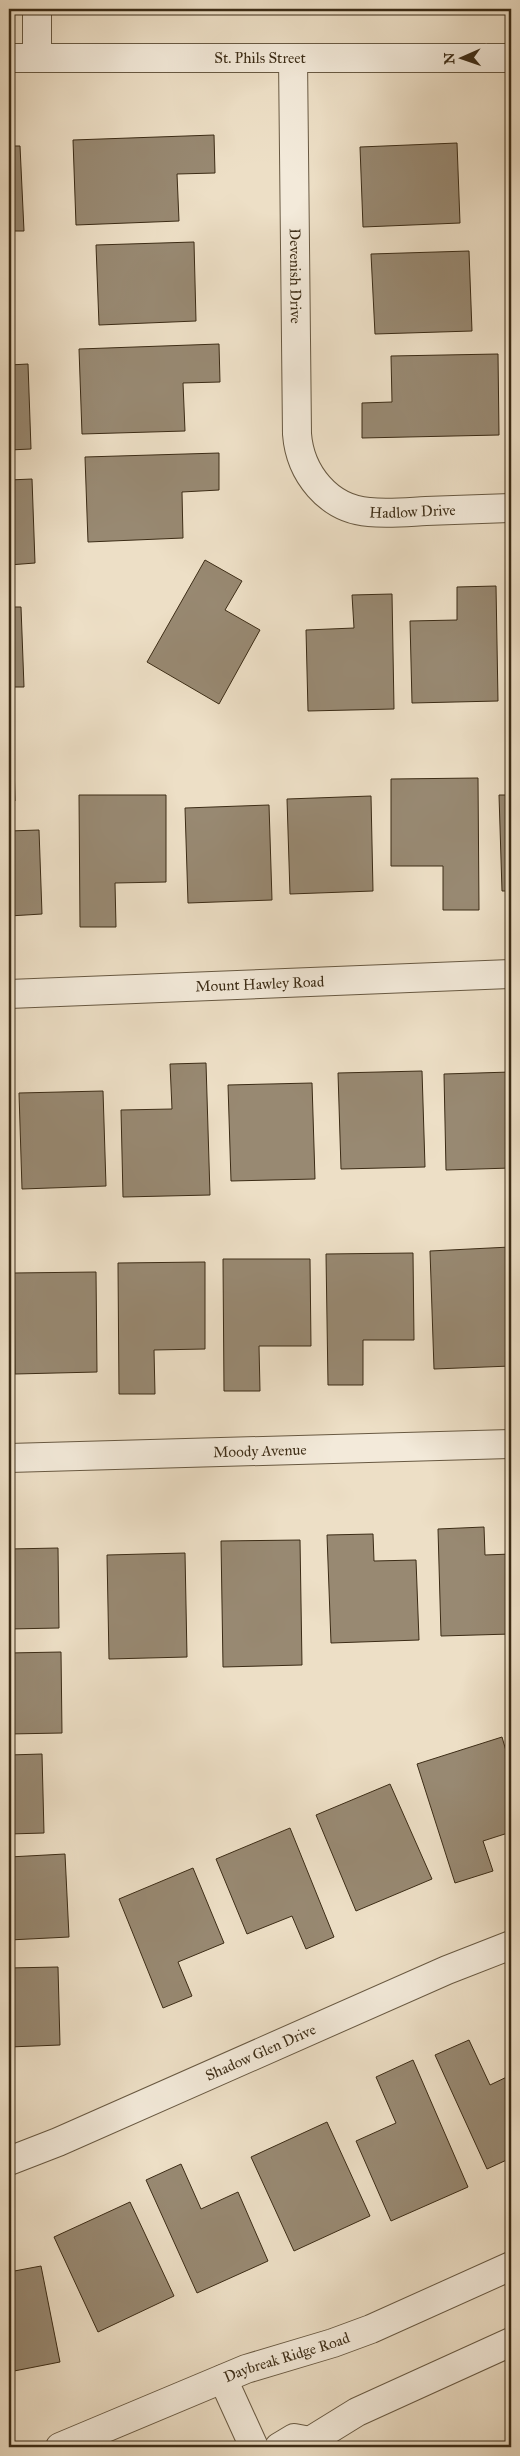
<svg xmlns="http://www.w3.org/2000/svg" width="520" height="2456" font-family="'IM FELL Great Primer',serif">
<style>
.building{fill:#988972;stroke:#3c2c16}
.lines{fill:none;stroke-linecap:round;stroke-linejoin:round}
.minor-casing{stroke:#685942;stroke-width:30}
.tertiary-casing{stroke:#685942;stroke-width:30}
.minor{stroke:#f3eada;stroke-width:28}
.tertiary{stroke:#f3eada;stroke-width:28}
.labels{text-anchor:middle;stroke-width:4;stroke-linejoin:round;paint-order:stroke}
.street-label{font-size:15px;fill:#3c2c16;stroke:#f3eada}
</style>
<rect width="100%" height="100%" fill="#eddfc6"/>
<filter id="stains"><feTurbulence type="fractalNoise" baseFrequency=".004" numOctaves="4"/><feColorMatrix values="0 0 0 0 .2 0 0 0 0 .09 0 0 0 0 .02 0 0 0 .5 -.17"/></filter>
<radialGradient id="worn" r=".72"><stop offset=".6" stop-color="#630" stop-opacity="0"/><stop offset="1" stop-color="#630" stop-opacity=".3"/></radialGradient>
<g class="building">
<path d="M214,135L215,173L177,174L179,221L76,225L73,140Z"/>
<path d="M457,143L460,223L363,227L360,147Z"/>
<path d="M9,146H20L24,231H9Z"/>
<path d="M194,242L196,321L99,325L96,245Z"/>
<path d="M469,251L472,331L375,334L371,254Z"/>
<path d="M9,260L13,340H9Z"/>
<path d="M219,344L220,382L183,383L185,431L82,434L79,349Z"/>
<path d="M498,354L499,435L362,438V403L392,402L391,356Z"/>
<path d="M28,364L31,449L9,450V365Z"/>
<path d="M219,453V490L182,492L183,538L88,542L85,457Z"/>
<path d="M32,479L35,563L9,565V480Z"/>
<path d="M205,560L242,581L225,610L260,630L219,704L147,662Z"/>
<path d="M496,586L498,701L412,703L410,621L457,620V587Z"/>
<path d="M392,594L394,709L308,711L306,630L354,628L352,595Z"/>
<path d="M9,607H21L24,687H9Z"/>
<path d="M9,721H13L15,801H9Z"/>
<path d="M478,778L479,910H443V866H391V779Z"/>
<path d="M79,795H166V882L115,883L116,927H80Z"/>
<path d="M499,795H511V891H502Z"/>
<path d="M371,796L373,891L290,894L287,799Z"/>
<path d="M269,805L272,900L188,903L185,808Z"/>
<path d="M39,830L42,914L9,916V831Z"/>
<path d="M206,1063L210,1195L123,1197L121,1110L172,1109L170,1064Z"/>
<path d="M422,1071L425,1167L341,1169L338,1073Z"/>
<path d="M511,1072V1168L446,1170L444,1074Z"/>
<path d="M312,1083L315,1179L231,1181L228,1085Z"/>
<path d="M103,1091L106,1186L22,1189L19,1093Z"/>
<path d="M510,1247L511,1366L434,1369L430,1251Z"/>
<path d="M413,1253L414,1340H363V1385H328L326,1254Z"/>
<path d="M223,1259H310L311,1346H259L260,1391H224Z"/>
<path d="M205,1262V1349L154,1350L155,1394H119L118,1263Z"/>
<path d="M96,1272L97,1372L15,1374L14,1273Z"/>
<path d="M484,1527L485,1555L511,1554V1634L441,1636L438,1529Z"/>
<path d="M373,1534L374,1561L416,1560L419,1640L331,1643L327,1535Z"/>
<path d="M300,1540L302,1665L223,1667L221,1541Z"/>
<path d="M58,1548L59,1628L9,1629V1549Z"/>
<path d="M185,1553L187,1657L109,1659L107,1555Z"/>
<path d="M61,1652L62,1733L9,1734V1653Z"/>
<path d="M502,1737L511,1768V1832L483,1841L493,1871L455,1883L417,1764Z"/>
<path d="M42,1754L44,1833L9,1834V1755Z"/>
<path d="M390,1784L432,1879L356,1911L316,1815Z"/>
<path d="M290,1828L334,1937L306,1949L292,1916L247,1934L216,1859Z"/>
<path d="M65,1854L69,1937L9,1940V1857Z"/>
<path d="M193,1868L224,1943L178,1962L192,1996L163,2008L119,1899Z"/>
<path d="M58,1967L60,2045L9,2047V1968Z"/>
<path d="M469,2040L490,2085L511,2075V2158L487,2169L435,2055Z"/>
<path d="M413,2060L468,2187L391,2221L356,2141L396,2123L376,2077Z"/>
<path d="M327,2122L370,2216L294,2251L251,2157Z"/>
<path d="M181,2164L201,2209L238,2192L268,2261L197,2293L146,2180Z"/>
<path d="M130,2202L174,2296L98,2332L54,2237Z"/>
<path d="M41,2266L60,2362L9,2372V2272Z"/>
</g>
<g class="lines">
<g class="minor-casing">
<g id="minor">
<path id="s1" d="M9,58H511"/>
<path d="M37,58V9"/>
<path id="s2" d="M293,58L297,434C300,473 328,509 369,512C388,514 407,512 426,511C455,510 483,509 511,508"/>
<path id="s3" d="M9,994L511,974"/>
<path id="s4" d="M9,1458L511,1444"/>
<path id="s5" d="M9,2161L58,2142L447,1970L511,1945"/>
</g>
</g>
<g class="tertiary-casing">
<g id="tertiary">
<path d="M223,2379L254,2447"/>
<path id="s6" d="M60,2447L246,2369L333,2343L371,2329L511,2266"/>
<path d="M279,2447L294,2438L310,2441"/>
<path d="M308,2447L310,2441L357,2412L511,2342"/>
</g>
</g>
<use href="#minor" class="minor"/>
<use href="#tertiary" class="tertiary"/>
</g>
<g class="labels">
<g class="street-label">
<text dy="5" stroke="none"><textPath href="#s1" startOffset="251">St. Phils Street</textPath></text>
<text dy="5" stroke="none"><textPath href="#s2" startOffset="218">Devenish Drive</textPath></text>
<text dy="5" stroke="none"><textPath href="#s2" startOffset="535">Hadlow Drive</textPath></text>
<text dy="5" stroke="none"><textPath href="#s3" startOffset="251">Mount Hawley Road</textPath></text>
<text dy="5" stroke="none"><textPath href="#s4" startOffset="251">Moody Avenue</textPath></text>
<text dy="5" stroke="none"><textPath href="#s5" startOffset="274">Shadow Glen Drive</textPath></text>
<text dy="5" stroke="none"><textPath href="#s6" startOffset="244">Daybreak Ridge Road</textPath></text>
</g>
</g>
<rect width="520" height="2456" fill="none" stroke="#eddfc6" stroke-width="30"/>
<rect x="10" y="10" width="500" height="2436" fill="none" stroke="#3c2c16" stroke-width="2.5"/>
<rect x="15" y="15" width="490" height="2426" fill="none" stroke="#3c2c16"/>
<g transform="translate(462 58) rotate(268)" stroke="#f3eada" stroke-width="4" paint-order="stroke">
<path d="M0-4L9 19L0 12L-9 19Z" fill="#3c2c16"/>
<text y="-8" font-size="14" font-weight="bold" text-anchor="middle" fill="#3c2c16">N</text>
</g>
<rect width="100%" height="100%" filter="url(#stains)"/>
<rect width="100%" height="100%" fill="url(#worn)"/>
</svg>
